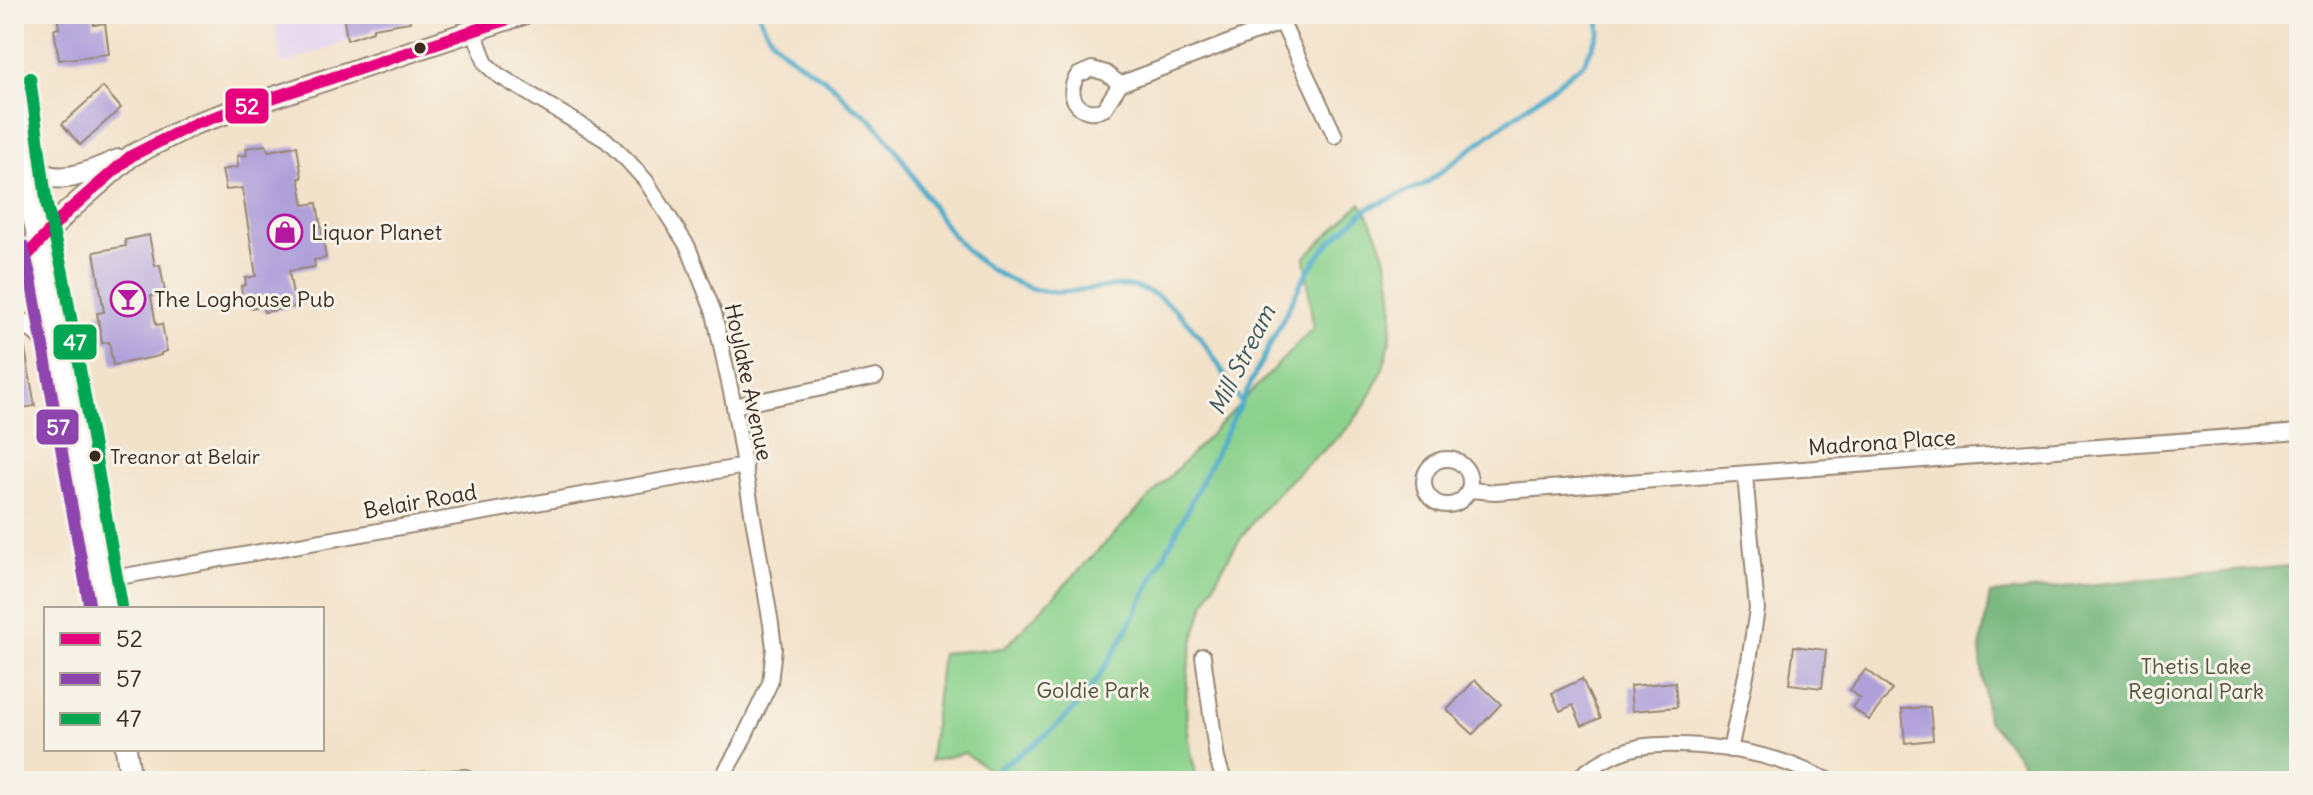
<svg xmlns="http://www.w3.org/2000/svg" width="2313" height="795" font-family="Delius,sans-serif">
<style>
.built{fill:#e4d3f1}
.green{fill:#8ad18c;stroke:#627e55;stroke-width:2}
.forest{fill:#6fb378;stroke:#556e4b;stroke-width:2}
.lines{fill:none;stroke-linecap:round;stroke-linejoin:round}
.stream{stroke:#4aaac9;stroke-width:5}
.building{fill:#afa0da}
.street-casing{stroke:#978674;stroke-width:18}
.secondary-casing{stroke:#978674;stroke-width:24}
.street{stroke:#fff;stroke-width:14}
.secondary{stroke:#fff;stroke-width:20}
.bus-1-casing{stroke:#f7f3e8;stroke-width:18}
.bus-2-casing{stroke:#f7f3e8;stroke-width:18}
.bus-3-casing{stroke:#f7f3e8;stroke-width:18}
.bus-1{stroke:#e5007d;stroke-width:12}
.bus-2{stroke:#8e44ad;stroke-width:12}
.bus-3{stroke:#00a651;stroke-width:12}
.bus-dot{fill:#3b2a1e;stroke:#f7f3e8;stroke-width:3}
.labels{text-anchor:middle;stroke-width:6;stroke-linejoin:round;paint-order:stroke}
.bus-label{font-size:20px;fill:#3b2a1e;stroke:#f7f3e8;text-anchor:start}
.poi-label{font-size:22px;fill:#3b2a1e;stroke:#f7f3e8;text-anchor:start}
.street-label{font-size:22px;fill:#3b2a1e;stroke:#f7f3e8}
.park-label{font-size:22px;fill:#4f543a;stroke:#f7f3e8}
.water-label{font-size:24px;font-style:italic;fill:#40575a;stroke:#f7f3e8}
.line-badge{stroke:#f7f3e8;stroke-width:3}
.badge-label{font-size:22px;text-anchor:middle;font-weight:bold;fill:#fff}
</style>
<rect width="100%" height="100%" fill="#f7f3e8"/>
<filter id="ink" filterUnits="userSpaceOnUse"><feTurbulence type="fractalNoise" baseFrequency=".0125" numOctaves="2"/><feDisplacementMap in="SourceGraphic" scale="16" xChannelSelector="R" yChannelSelector="G"/><feConvolveMatrix kernelMatrix="1 2 1 2 8 2 1 2 1" color-interpolation-filters="sRGB"/></filter>
<filter id="wash" filterUnits="userSpaceOnUse"><feTurbulence type="fractalNoise" baseFrequency=".006" numOctaves="4" result="noise"/><feDisplacementMap in="SourceGraphic" scale="32" xChannelSelector="R" yChannelSelector="G"/><feGaussianBlur stdDeviation="1.8" result="paint"/><feColorMatrix in="noise" values="0 0 0 0 0 0 0 0 0 0 0 0 0 0 0 0 0 1.4 0 .05"/><feComposite in="paint" operator="in"/></filter>
<g filter="url(#wash)">
<rect width="100%" height="100%" fill="#f3e2ca"/>
<path class="built" d="M274,14H422L281,65Z"/>
<path class="green" d="M1361,203C1407,277 1404,368 1343,433C1331,445 1318,455 1306,465C1291,479 1276,493 1263,509C1197,589 1168,680 1198,781H1007L964,753L930,761L942,653L1004,648L1313,328L1305,257Z"/>
<path class="forest" d="M2299,565V781H2034L2015,752L1987,720L1980,649L1990,594Z"/>
<g class="lines">
<g class="stream">
<path d="M759,14C774,55 802,61 832,85C838,89 843,97 848,102C854,108 862,111 868,117C920,166 936,244 1004,277C1014,282 1027,288 1038,290C1063,296 1098,286 1124,286C1176,286 1217,361 1240,401"/>
<path d="M976,781C1009,761 1044,741 1071,712C1092,690 1108,662 1124,636L1304,277L1329,243L1367,209L1425,184L1584,63L1600,31L1598,14"/>
</g>
</g>
<g id="blocks">
<g class="building">
<path d="M57,14H93L94,25L105,23L109,54L59,60L54,29L59,28Z"/>
<path d="M343,14H409L410,22L373,28V31L347,40Z"/>
<path d="M103,87L121,108L80,145L62,124Z"/>
<path d="M266,145L268,151L297,146L302,178H299L304,205L317,203L326,258L314,260L315,267L289,271L295,307L264,312L263,306L250,308L249,301L243,302L241,286L246,285L245,278L256,276L242,188L226,190L222,170L238,167L237,156L247,155L246,148Z"/>
<path d="M149,235L155,266L160,265L165,292L151,296L156,325L162,324L167,351L161,353V355L155,357L113,365L109,342L102,343L97,313L104,312L94,252L126,246L125,240Z"/>
<path d="M14,337L23,338L35,406L14,409Z"/>
<path d="M1794,646L1826,650L1822,688L1789,684Z"/>
<path d="M1866,669L1892,690L1869,720L1852,707L1860,698L1850,690Z"/>
<path d="M1582,679L1600,718L1582,726L1573,705L1560,711L1552,693Z"/>
<path d="M1475,680L1501,704L1473,734L1447,710Z"/>
<path d="M1675,682L1677,707L1632,711L1630,686Z"/>
<path d="M1930,707L1933,740L1905,743L1902,709Z"/>
</g>
</g>
</g>
<g filter="url(#ink)">
<use href="#blocks" fill-opacity="0" stroke="#978674" stroke-width="2"/>
<g class="lines">
<g class="street-casing">
<g id="street">
<path d="M1278,14L1335,136"/>
<path d="M474,31L486,64L498,75L606,140L628,161L646,181L688,247L714,313L734,406L771,624L774,648L770,683L740,746L720,781"/>
<path d="M1092,69L1106,73L1120,84L1104,109C1080,119 1063,95 1078,75Z"/>
<path d="M1120,84L1280,23"/>
<path d="M734,406L876,377"/>
<circle cx="1447" cy="482" r="23"/>
<path d="M1469,490L1495,492L2299,432"/>
<path d="M102,580L745,466"/>
<path d="M1203,656L1217,759L1224,781"/>
<path d="M1730,750L1749,661L1757,609L1745,474"/>
<path d="M404,781L465,777V781"/>
<path d="M1574,781C1592,766 1615,752 1639,747C1675,741 1738,748 1774,759C1793,764 1812,774 1831,781"/>
</g>
</g>
<g class="secondary-casing">
<g id="secondary">
<path d="M14,80L31,209L47,276L106,609"/>
<path d="M22,154C28,160 34,168 40,172C63,187 97,168 119,160"/>
<path d="M14,270L67,212L131,156L194,124L523,14"/>
<path d="M14,324C38,322 46,341 56,359"/>
<path d="M126,749L131,781"/>
</g>
</g>
<use href="#street" class="street"/>
<use href="#secondary" class="secondary"/>
<g class="bus-1-casing">
<path id="bus-1" d="M14,270L67,212L131,156L194,124L523,14"/>
</g>
<g class="bus-2-casing">
<path id="bus-2" d="M23,246L31,279L90,609"/>
</g>
<g class="bus-3-casing">
<path id="bus-3" d="M30,78L47,206L63,273L122,606"/>
</g>
<use href="#bus-1" class="bus-1"/>
<use href="#bus-2" class="bus-2"/>
<use href="#bus-3" class="bus-3"/>
</g>
</g>
<defs>
<g id="shop-ring" transform="scale(1.8)"><circle r="9.5" fill="#f7f3e8" stroke="#b5179e" stroke-width="1.5"/><path d="M-5-2.5h2.3a2.7 3.5 0 0 1 5.4 0H5L5.5 6h-11ZM-1.5-2.5h3a1.5 2.3 0 0 0-3 0Z" fill="#b5179e"/></g>
<g id="bar-ring" transform="scale(1.8)"><circle r="9.5" fill="#f7f3e8" stroke="#b5179e" stroke-width="1.5"/><path d="M-6-5H6L.8 .8V4.5H3.5V6h-7V4.5H-.8V.8Z" fill="#b5179e"/></g>
</defs>
<g fill-rule="evenodd">
<use href="#shop-ring" x="285" y="232"/>
<use href="#bar-ring" x="128" y="299"/>
</g>
<g class="bus-dot">
<circle cx="420" cy="48" r="7"/>
<circle cx="95" cy="456" r="7"/>
</g>
<g class="labels">
<g class="bus-label">
<text x="110" y="464">Treanor at Belair</text>
</g>
<g class="poi-label">
<text x="311" y="240">Liquor Planet</text>
<text x="154" y="307">The Loghouse Pub</text>
</g>
<g class="street-label">
<text transform="translate(749 382) rotate(78)" y="8">Hoylake Avenue</text>
<text transform="translate(1882 442) rotate(-4)" y="8">Madrona Place</text>
<text transform="translate(420 501) rotate(-10)" y="8">Belair Road</text>
</g>
<g class="park-label">
<text x="2196" y="674">Thetis Lake<tspan x="2196" dy="25">Regional Park</tspan></text>
<text x="1093" y="698">Goldie Park</text>
</g>
<g class="water-label">
<text transform="translate(1242 360) rotate(-63)" y="8">Mill Stream</text>
</g>
</g>
<g class="line-badge">
<rect x="224" y="87" width="46" height="38" rx="8" fill="#e5007d"/>
<rect x="52" y="323" width="46" height="38" rx="8" fill="#00a651"/>
<rect x="35" y="408" width="45" height="38" rx="8" fill="#8e44ad"/>
</g>
<g class="badge-label">
<text x="247" y="114">52</text>
<text x="75" y="350">47</text>
<text x="58" y="435">57</text>
</g>
<rect width="2313" height="795" fill="none" stroke="#f7f3e8" stroke-width="48"/>
<rect x="44" y="607" width="280" height="144" fill="#f7f3e8" stroke="#aca397" stroke-width="2"/>
<rect x="60" y="633" width="40" height="12" fill="#e5007d" stroke="#aca397" stroke-width="2"/>
<text x="116" y="647" font-size="24" fill="#3b2a1e">52</text>
<rect x="60" y="673" width="40" height="12" fill="#8e44ad" stroke="#aca397" stroke-width="2"/>
<text x="116" y="687" font-size="24" fill="#3b2a1e">57</text>
<rect x="60" y="713" width="40" height="12" fill="#00a651" stroke="#aca397" stroke-width="2"/>
<text x="116" y="727" font-size="24" fill="#3b2a1e">47</text>
</svg>
